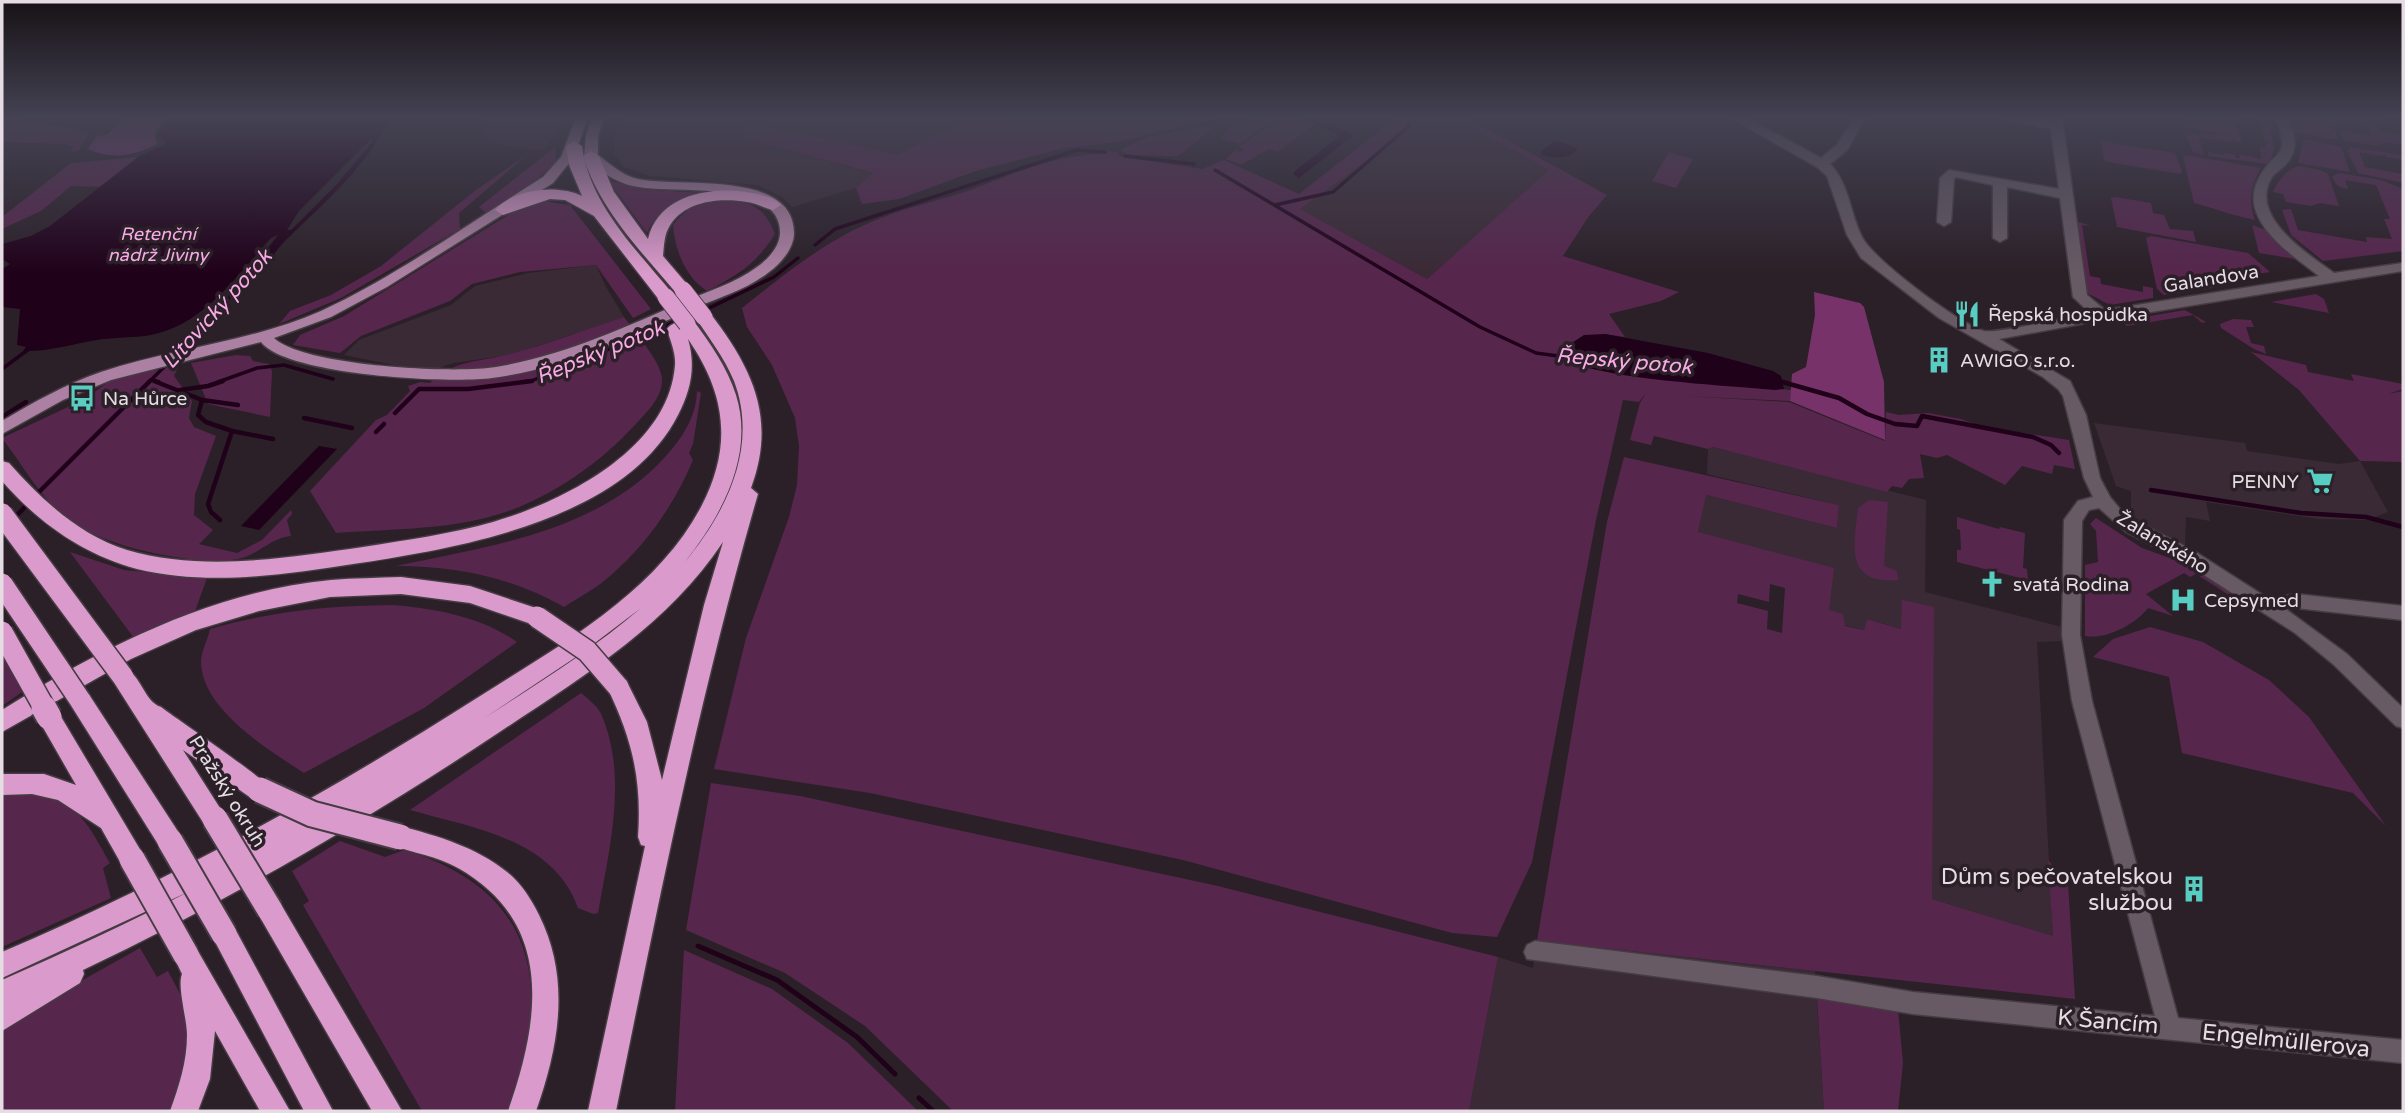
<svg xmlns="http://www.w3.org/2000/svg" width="2405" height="1113" font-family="'Varela Round',sans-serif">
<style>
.built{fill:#3a2a36}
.green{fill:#57264d;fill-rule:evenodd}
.forest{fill:#763269}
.water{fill:#20011a;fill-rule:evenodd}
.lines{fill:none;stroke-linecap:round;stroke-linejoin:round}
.stream-far2{stroke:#20011a;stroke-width:3.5}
.stream-far1{stroke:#20011a;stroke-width:4.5}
.stream{stroke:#20011a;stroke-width:5}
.canal{fill:#20011a;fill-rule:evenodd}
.minor-casing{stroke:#453c43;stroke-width:3}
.major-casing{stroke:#453c43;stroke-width:3}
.highway-casing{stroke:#453c43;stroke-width:3}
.minor{fill:#675a64;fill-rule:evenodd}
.major{fill:#ac80a2;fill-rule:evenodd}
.highway{fill:#da9acb;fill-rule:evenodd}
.highway-bridge-far2-casing{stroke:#453c43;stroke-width:19;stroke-linecap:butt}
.highway-bridge-far1-casing{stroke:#453c43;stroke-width:24;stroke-linecap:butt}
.highway-bridge-casing{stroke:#453c43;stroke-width:29;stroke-linecap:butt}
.highway-bridge-far2{stroke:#da9acb;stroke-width:17}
.highway-bridge-far1{stroke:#da9acb;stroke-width:21}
.highway-bridge{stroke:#da9acb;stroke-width:25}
.labels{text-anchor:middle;stroke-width:7;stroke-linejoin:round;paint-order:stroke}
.far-water-label{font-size:18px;font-style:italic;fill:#f9aae6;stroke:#2b2028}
.street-label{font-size:19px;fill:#e5dde3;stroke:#2b2028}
.poi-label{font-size:19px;fill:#e5dde3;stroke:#2b2028;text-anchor:start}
.water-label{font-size:21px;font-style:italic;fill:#f9aae6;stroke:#2b2028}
.near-poi-label{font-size:23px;fill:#e5dde3;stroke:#2b2028;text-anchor:end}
.near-street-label{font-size:23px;fill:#e5dde3;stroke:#2b2028}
</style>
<rect width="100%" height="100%" fill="#2b2028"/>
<g class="built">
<path d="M488,117H564L551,140L540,151L502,145L488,140L485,130L478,129Z"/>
<path d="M620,117H963L943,132L897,155L741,137L874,174L856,188L792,207L782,197L757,185L651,176L624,167L614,154L615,131Z"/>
<path d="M1444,119L1458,120L1550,170L1427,279L1299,209L1417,124L1433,123Z"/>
<path d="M596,265L605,285L624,317L510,355L453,363L428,372L344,355L359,340L451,305L475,286L528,273Z"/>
<path d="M2094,423L2245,443L2247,451L2339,464L2360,461L2388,512L2367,520L2320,519L2206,502L2210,521L2186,517L2185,545L2146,526L2131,514V491L2116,486Z"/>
<path d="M1713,447L1926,500L1925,592L2062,627L2063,641L2037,642L2053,936L1932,899V826L1902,629L1867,619L1864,630L1844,625L1829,610L1698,533L1705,495L1837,528L1839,505L1707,474L1708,449Z"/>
<path d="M1537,941L1815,971L1824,1111H1469L1498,957L1533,968Z"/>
</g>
<g class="green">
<path d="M2,117H13L90,132L78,151L71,152L73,147L65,144L2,142Z"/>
<path d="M963,117H1223L1117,142L1064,148L976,171L899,199L862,204L856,188L873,173L741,137L748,122L897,155L943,132Z"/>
<path d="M1251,117H1277L1240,144L1220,139L1229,129Z"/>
<path d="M1281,117H1304L1316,123L1278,152L1269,149L1241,165L1226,159L1236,150L1241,152L1244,149L1239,147Z"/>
<path d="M1397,117H1425L1434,121L1440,117H1465L1607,195L1589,216L1563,256L1679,292L1661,301L1609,314L1625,337L1605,334L1568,358L1582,367L1641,377L1791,390L1790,401L1683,396L1789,402L1885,441L1886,412L1899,415L1928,413L1961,419L1980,426L2069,440L2075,469L2054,465L2052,474L2022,466L2005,485L1947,455L1937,458L1920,454L1924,478L1909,479L1902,488L1892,486L1887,492L1713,447L1708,449L1654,436L1651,445L1630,440L1640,403L1646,393L1639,402L1623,400L1596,520L1532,862L1497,937L1452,933L1183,860L870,793L714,769L746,638L789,517L797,485L799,446L795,418L772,365L747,327L742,308C785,274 828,238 881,218C910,206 943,200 973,189C1016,173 1059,153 1106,154L1108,151L1119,152L1118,156L1202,169L1224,160L1299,194ZM1444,119L1458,120L1549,170L1427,279L1300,209L1417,124L1433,123Z"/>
<path d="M2181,117H2234L2242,144L2231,139V142L2203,138L2198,134L2204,155L2193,152L2185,133L2233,136L2189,128L2183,126Z"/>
<path d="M2256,117H2270L2274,127L2270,129C2273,143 2278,152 2267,164L2208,156V152L2224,155V153L2235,154L2236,158H2240L2239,154L2261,159L2260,147L2266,148L2265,142L2271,143L2264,140L2260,127H2266L2259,125Z"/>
<path d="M2288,117H2340L2344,127L2333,125L2338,140L2297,133L2293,132Z"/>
<path d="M2349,117H2379L2381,120L2375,122L2378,131L2399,135L2403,145L2385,142L2377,146L2343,140L2339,131L2372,135L2369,128L2352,125Z"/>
<path d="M1218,124L1178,156L1128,155L1120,150L1147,137Z"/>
<path d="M2307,140L2341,147L2350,172L2298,163L2303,141Z"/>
<path d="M2101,141L2175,153L2182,171L2180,174L2108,162L2104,160Z"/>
<path d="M555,147L556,162L531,185L486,213L479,207Z"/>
<path d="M2351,147L2402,155L2403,160L2386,157L2385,154L2381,156L2359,152L2365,167L2403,174V183L2358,173L2347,150Z"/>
<path d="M1669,152L1693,159L1676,188L1652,181Z"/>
<path d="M528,154L459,213L460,229L341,298L279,324L290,311L331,295L381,266L476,190Z"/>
<path d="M2187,155L2261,168C2251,186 2248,199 2255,220C2233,216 2215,208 2194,203L2183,157Z"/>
<path d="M138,157L102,187L71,186L41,211L2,229V217L71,163Z"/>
<path d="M2299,166L2320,170L2328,174L2339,206L2320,203L2311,206L2286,202L2283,194L2273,192C2277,182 2288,168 2299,166Z"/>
<path d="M2339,173L2381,180L2403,189V251L2323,261L2291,235L2282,210L2291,209L2298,230L2367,242L2366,237L2392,239L2384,219H2390L2376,185L2345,180L2348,189C2337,187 2336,185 2332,176Z"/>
<path d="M608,180L639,189L702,193C680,202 657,209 647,233Z"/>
<path d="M2115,197L2151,203L2153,213L2164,215L2170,229L2193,231L2196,242L2117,227L2111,198Z"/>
<path d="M722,200C751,202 764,206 775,234C756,264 738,275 707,291C685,277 675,250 673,225C687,207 699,202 722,200Z"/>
<path d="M542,201L570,205L651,309L633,318L596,265L520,272L472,284L450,301L361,336L340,353L293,345L300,335L344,316L518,209Z"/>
<path d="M2079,222L2091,226L2082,225L2090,276L2100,278L2101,284L2143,292V286L2153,288V298L2110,305L2087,293L2077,224Z"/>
<path d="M2252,225L2266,230L2296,259L2259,253Z"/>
<path d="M2151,236L2248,253L2270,272L2222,280L2217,287L2203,290L2194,282L2186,283L2195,291L2164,295L2157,289L2146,238Z"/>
<path d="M2316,294L2324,299L2329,313L2271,302Z"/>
<path d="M2185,310L2206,322L2202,323L2193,315L2127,326L2121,321Z"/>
<path d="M624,317C634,331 662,363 662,379C663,398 644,415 632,428C596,467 541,504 489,517C440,530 387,529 336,533L310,491L376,420L387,415L410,391L408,386L420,382L430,383C449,361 484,361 510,354C549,344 586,329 624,317Z"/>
<path d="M2233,319L2251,320L2254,327H2246L2251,343L2264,346L2266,354L2254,349L2221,328L2220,324Z"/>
<path d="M2251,352L2306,365L2308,372L2354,381L2351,374L2403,384V389L2388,394L2403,391V462L2360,461L2299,390Z"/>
<path d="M236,355L250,356L253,361L269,364L272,371L270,417L208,404L191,363Z"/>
<path d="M179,365L174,376L192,401L189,418L194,427L216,436L195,494L194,515L213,530L199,544L237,553L262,540L291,510L292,514L287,520L291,536C270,538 257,556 238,559C193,566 101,547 65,517C41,498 21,463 2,438L85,399L111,380Z"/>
<path d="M697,391L701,393L693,444L689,453L693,460C674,505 647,544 610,576C597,588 579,597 564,607C511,577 456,566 396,566C490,546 597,532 665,457C682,438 696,418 697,391Z"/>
<path d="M1624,457L1839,505L1837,528L1706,495L1698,532L1834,568L1829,610L1843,614L1845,626L1864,630L1867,619L1901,629L1902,600L1934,607L1932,899L2053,936L2048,860L2068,883L2075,999L1537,941L1607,522ZM1770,584L1785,588L1782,633L1767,629L1768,611L1737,603L1738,594L1769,602Z"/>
<path d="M1869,500L1888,502L1884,566L1897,571L1898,580C1844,584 1854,545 1858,508Z"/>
<path d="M1957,517L1999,529L2000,527L2025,533L2023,568L2027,569L2028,580L1957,562V550H1961L1960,530L1957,529Z"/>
<path d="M2096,518L2142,548L2192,566L2240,596L2235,599L2196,574L2190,577L2184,573L2146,594L2173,616L2148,608C2136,624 2106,640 2085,636V565L2098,562L2096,531L2090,524Z"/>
<path d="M70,552L124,570L207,578L194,614L134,638Z"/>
<path d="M391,605C434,608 482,617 517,642L424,708L304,773C269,750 200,709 201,660C202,650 208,639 210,629C272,611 327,606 391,605Z"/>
<path d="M2150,627L2203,642L2269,680L2309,717L2386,826L2353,793L2182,753L2169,677L2093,657L2113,639Z"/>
<path d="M2,655L22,692L2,706Z"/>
<path d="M581,693C588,699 599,707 602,716C628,778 609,850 598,913L593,914L578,908C553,838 472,828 410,810Z"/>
<path d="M711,783L800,796L1218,886L1498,957L1469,1111H953L865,1026L785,973L686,930Z"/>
<path d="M36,789C83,811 85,819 110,863L103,868L111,898L2,947V791Z"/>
<path d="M340,841L385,857L404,850C541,891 553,992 507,1111H422L303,905L309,901L292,871Z"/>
<path d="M140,948L157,977L168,971C176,987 189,1007 190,1026C191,1054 185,1087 174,1111H2V1025Z"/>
<path d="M684,950L772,989L848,1043L918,1111H675Z"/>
<path d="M1817,997L1898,1009L1903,1063L1898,1111H1824Z"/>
</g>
<g class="forest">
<path d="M125,117H168L154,132L157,144C133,156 113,160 88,149L97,136L107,135Z"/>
<path d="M1814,292L1860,303L1864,307L1884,382L1885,440L1790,401L1792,374L1806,367L1815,315Z"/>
</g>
<g class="water">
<path d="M169,117H389C372,162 323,204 289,237C276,249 266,266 256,280L244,279L278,235L271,238C237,275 204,325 151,335C133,338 115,337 97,340C73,344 47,352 23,351L26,347L17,345L20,309L2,307V269L10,264L2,259V244L31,236L50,226L138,157L167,143L157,136ZM370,140L373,141L338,183L291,230H287L299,211Z"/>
<path d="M1559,141L1578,149C1568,159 1555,159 1541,155V151L1553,142Z"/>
<path d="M1605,334L1708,353L1773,371L1781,376L1784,389L1774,390C1736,386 1590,379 1567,358L1570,344L1584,335Z"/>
<path d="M319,446L337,449L259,530L241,526Z"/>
</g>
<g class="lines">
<g class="stream-far2">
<path d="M1125,156L1194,164"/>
<path d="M1215,170L1480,327L1536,353L1573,358"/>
<path d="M1275,205L1333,192L1409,126"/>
<path d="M815,245L835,229L1077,150L1105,152"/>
<path d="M705,310L774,277L798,258"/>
<path d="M176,354L249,276"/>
<path d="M2,369L29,349"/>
<path d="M153,380L159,382"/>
<path d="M1779,381L1784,382"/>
<path d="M149,382L168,363"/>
<path d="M218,382L257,368L284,365L333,379"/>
<path d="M521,382L531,381L680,320"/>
</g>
<g class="stream-far1">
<path d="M154,381L202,400L238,405"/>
<path d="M1779,381L1839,398L1867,414L1895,424L1917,426L1922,416L2033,437L2051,445L2059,453"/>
<path d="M180,390L208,386L223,381"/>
<path d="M202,400L198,415L206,422L232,431L208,504L211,512L220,520"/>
<path d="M395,413L419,389H468L532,381"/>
<path d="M2,417L26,402"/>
<path d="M304,418L352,428"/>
<path d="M232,431L273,439"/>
<path d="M376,432L384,424"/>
<path d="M2151,490L2301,513L2366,517L2403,527"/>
<path d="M36,495L150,381"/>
<path d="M14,518L30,502"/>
</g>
<g class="stream">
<path d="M698,946L777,980L857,1037L895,1074"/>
<path d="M919,1098L933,1111"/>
</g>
<path class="canal" d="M1300,117H1315L1354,135L1299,178L1293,174L1295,171L1340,136Z"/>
<g class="minor-casing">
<path id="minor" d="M1729,117H1745L1821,158L1837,145L1854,117H1866L1847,150L1830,164C1849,183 1850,213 1862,237C1874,260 1958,323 1984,331C1994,334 2074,316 2090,313L2073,297L2060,198L2007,187V238L2000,242L1993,238V185L1956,177L1954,179L1951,222L1944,226L1937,222L1940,178L1949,170L2059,189L2051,129L2008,120L2006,117H2030L2050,121V117H2062L2087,295L2105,310L2319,276C2292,255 2236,219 2259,178C2276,147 2292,160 2275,117H2287C2295,135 2300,151 2284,166C2280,170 2275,173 2272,177C2247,217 2310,255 2334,273L2403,263V271L2102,320L1999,339L2070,381L2086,415L2100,478L2110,497L2120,509L2138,522L2194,551L2269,599L2296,594L2403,606V620L2296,608L2287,610L2347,654L2403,708V728L2396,726L2333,664L2295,633L2182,561L2126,532L2099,508L2089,510L2082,521L2080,635L2092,701L2178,1018L2403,1040V1063L1913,1014L1817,998L1527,959L1524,952L1527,945L1535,941L1817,976L1913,992L2155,1016L2072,701L2062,635L2064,520L2078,501L2093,497L2084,478L2063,396L2058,389L2043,377L1939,318L1861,258L1847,235L1827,176L1817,167Z"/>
</g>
<g class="major-casing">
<path id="major" d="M576,117H588L574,157L553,183L387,287L331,317L274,338C303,366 454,374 496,367C562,356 624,328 685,301C709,291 735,283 757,267C767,260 779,248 780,234C782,177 669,195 633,186C615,182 597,170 584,156L586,136L592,117H604L598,136V155C610,164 623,176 638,179C678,188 794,169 794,233C794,249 780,264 769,272C748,289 721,297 697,307C632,336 563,369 492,378C449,384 286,375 261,342L111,380L63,400L2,434V421C34,402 66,384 101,372C173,348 251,342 321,311C397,276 472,221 543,177L561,157Z"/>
</g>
<g class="highway-casing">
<g id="highway">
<path d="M574,141L582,146C590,205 636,249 672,293L675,297L672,301H660L594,216L576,206L565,200L550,199L503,215L495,210C514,189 557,184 582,196L569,165L566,146Z"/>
<path d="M591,151L599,156L614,192L648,239C659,192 718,185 757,194C766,196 775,198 781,205L773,210C764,208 756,203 747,202C720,197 681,201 668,229C664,237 664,247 663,256L692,290L683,296L677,294C641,251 600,210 583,156Z"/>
<path d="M704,311L710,313C752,368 777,418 751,488L758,494C699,697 658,904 616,1111H588L645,846L641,845L638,837C642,779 632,739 607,687L610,680L618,678L626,680L647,722L662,780L704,605L723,542C667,626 581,678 498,733C365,822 227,901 83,970L84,974L80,983L2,1031V980C65,952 127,924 188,892L2,978V952C168,881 325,795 477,698C557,647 655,594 701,507C733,446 726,394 688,339C696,366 691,390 678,415C624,521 458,548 353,564C282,575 207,586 137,569C82,554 39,523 2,481V461L9,463C41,499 79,535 127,550C203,572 286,558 363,547C406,540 451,534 493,522C564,501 669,449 675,365C676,353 670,340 667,329C671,323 686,318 693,320C710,343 727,367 736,395C755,455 721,517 684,563C726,513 759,447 734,381C724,357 709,338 695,317ZM641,608C592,650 537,684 483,719L579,655Z"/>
<path d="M401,577L470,586L545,611L548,617L545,623L537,626L470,603L401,594L330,597L259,611L196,630L131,659L2,732V710C101,648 213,591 331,580C354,578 378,578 401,577Z"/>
<path d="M123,668C142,674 143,701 161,707C178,720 267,780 272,790L269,798L260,801L251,798L183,750L227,819L224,827L215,830L206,827L115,684L112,677L115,670Z"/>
<path d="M80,690L88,693L179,833L182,841L179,849L170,852L161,849L72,707L69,700L72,693Z"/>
<path d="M49,707L57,710L141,851L145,859L141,867L132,870L123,867L101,828L58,800L32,794L2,795V774H44L76,785L37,717L41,710Z"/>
<path d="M400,826C438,836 476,847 507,872C521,883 531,899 539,915C571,979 559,1046 536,1111H508C540,1020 555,923 458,868C437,856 413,853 391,845L388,837L391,829Z"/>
<path d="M270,898L279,901L402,1111H372L261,919L257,910L261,901Z"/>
<path d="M224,922L233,925L333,1111H304L211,934L215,925Z"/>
<path d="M186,942L195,946L290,1111H260L215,1031L210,1079L198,1111H170C179,1086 187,1062 187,1035C187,1019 177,986 182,974L173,955L177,946Z"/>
</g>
</g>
<use href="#minor" class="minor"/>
<use href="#major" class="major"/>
<use href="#highway" class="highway"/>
<g class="highway-bridge-far2-casing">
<g id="highway-bridge-far2">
<path d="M683,290L704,317"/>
<path d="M666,297L687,324"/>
</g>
</g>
<g class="highway-bridge-far1-casing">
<g id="highway-bridge-far1">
<path d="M2,514L123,677"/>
<path d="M2,584L80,700"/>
<path d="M537,617L587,651L618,687"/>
<path d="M2,632L45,709"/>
</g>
</g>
<g class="highway-bridge-casing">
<g id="highway-bridge">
<path d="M44,708L49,717"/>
<path d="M260,790L312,814L400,837"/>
<path d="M215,819L270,910"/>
<path d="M170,841L224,934"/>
<path d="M132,859L186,955"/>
</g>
</g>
<use href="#highway-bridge-far2" class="highway-bridge-far2"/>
<use href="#highway-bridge-far1" class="highway-bridge-far1"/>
<use href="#highway-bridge" class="highway-bridge"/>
</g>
<linearGradient id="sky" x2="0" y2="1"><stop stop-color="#181216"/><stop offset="0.43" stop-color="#444253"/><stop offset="1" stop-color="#444253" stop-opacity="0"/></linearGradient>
<rect width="2405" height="273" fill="url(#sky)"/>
<defs>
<g id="restaurant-bare" transform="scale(2.1)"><path d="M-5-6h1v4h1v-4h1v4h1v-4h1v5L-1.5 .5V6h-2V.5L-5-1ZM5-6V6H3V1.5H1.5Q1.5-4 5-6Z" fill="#57cec1" stroke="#2b2028" stroke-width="2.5" paint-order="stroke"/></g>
<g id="building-bare" transform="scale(2.1)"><path d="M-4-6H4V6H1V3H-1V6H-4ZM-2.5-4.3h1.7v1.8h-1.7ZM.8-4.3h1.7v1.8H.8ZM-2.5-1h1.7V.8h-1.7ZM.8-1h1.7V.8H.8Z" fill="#57cec1" stroke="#2b2028" stroke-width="2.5" paint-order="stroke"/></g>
<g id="bus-bare" transform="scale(2.1)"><path d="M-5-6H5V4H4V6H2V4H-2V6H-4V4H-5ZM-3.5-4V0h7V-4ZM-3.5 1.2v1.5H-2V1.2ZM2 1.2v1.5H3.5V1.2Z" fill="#57cec1" stroke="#2b2028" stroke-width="2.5" paint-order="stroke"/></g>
<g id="supermarket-bare" transform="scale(2.1)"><path d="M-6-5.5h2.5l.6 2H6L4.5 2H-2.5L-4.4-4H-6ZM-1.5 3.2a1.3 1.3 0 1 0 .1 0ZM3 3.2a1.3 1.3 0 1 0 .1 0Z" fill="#57cec1" stroke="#2b2028" stroke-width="2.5" paint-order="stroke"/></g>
<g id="church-bare" transform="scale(2.1)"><path d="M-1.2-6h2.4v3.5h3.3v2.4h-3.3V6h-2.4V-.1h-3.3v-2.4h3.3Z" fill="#57cec1" stroke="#2b2028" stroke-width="2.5" paint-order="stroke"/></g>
<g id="hospital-bare" transform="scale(2.1)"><path d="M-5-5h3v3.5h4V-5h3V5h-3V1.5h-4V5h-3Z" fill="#57cec1" stroke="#2b2028" stroke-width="2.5" paint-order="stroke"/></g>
</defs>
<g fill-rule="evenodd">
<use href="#restaurant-bare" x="1967" y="314"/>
<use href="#building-bare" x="1939" y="360"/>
<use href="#bus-bare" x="82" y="398"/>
<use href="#supermarket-bare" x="2320" y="481"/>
<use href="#church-bare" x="1992" y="584"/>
<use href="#hospital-bare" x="2183" y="600"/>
<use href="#building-bare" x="2194" y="889"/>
</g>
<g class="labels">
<g class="far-water-label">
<text x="158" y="240">Retenční<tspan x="158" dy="21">nádrž Jiviny</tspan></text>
</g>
<g class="street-label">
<text transform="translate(2211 278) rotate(-9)" y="7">Galandova</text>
<text transform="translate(2163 542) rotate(31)" y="7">Žalanského</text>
<text transform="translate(228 791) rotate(58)" y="7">Pražský okruh</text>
</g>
<g class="poi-label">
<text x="1988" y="321">Řepská hospůdka</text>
<text x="1960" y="367">AWIGO s.r.o.</text>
<text x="103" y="405">Na Hůrce</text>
<text x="2299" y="488" text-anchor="end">PENNY</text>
<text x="2013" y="591">svatá Rodina</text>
<text x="2204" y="607">Cepsymed</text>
</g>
<g class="water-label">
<text transform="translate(217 309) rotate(-48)" y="7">Litovický potok</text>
<text transform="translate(600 352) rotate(-22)" y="7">Řepský potok</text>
<text transform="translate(1624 361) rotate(5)" y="7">Řepský potok</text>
</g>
<g class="near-poi-label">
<text x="2173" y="884">Dům s pečovatelskou<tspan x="2173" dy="26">službou</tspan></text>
</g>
<g class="near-street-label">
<text transform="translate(2108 1021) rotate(5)" y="8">K Šancím</text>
<text transform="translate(2286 1040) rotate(6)" y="8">Engelmüllerova</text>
</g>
</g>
<rect width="2405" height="1113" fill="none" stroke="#e5dde3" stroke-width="7"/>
</svg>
